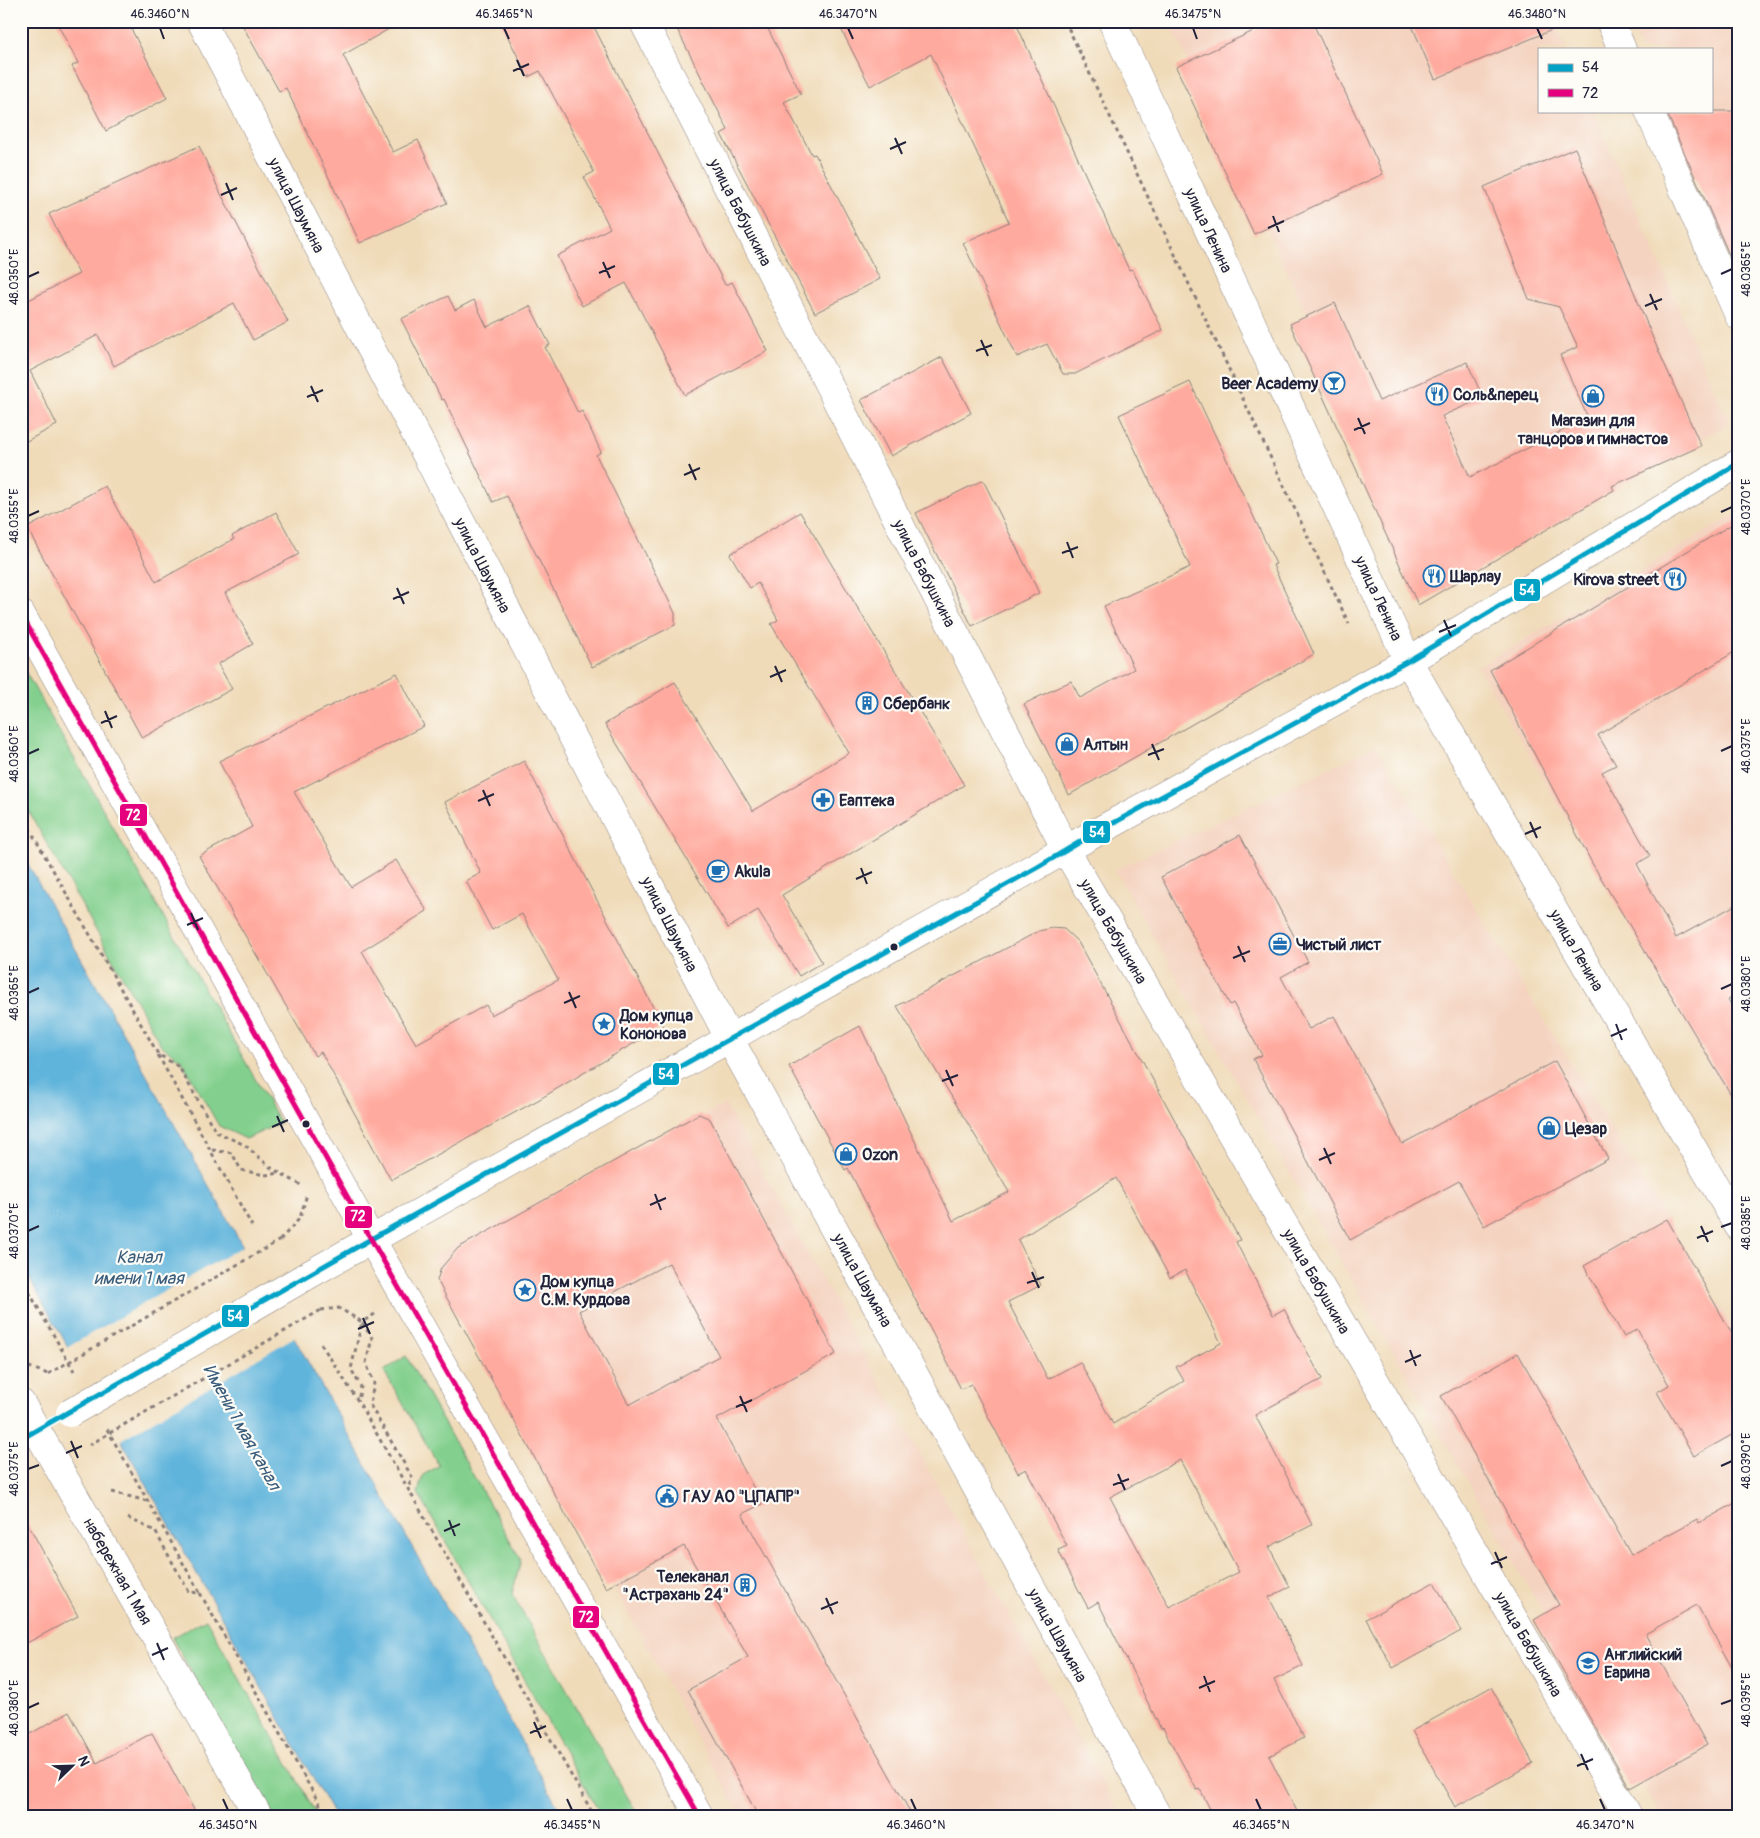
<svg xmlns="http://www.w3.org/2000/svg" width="1760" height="1838" font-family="Pangolin,sans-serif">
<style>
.built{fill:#f4d3c0}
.green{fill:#83d08e;stroke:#527964}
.water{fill:#5fb4db;stroke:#406b8b}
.pier{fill:#f0dbb9}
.building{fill:#ffaa9f;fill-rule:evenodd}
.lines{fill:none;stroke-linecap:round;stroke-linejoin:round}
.minor-casing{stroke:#897e7a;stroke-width:29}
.major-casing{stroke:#897e7a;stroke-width:29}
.path{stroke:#897e7a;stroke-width:3;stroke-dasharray:4 4;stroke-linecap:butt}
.minor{stroke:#fff;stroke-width:28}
.major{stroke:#fff;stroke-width:28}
.major-bridge-casing{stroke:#897e7a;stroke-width:29;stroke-linecap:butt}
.path-bridge{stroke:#897e7a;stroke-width:3;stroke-dasharray:4 4;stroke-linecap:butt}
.major-bridge{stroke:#fff;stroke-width:28}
.bus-1-casing{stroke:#fdfcf7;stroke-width:9}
.bus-2-casing{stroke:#fdfcf7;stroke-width:9}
.bus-1{stroke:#02a2c7;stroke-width:5}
.bus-2{stroke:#e5007d;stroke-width:5}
.ticks{fill:none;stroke:#22223b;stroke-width:2}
.bus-dot{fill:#22223b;stroke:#fdfcf7;stroke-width:2}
.labels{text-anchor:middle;stroke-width:4.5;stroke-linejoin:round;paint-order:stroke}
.street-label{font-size:16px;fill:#22223b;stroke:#fdfcf7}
.poi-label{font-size:16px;font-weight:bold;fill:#22223b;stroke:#fdfcf7;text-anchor:start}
.water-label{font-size:18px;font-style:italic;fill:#3a5c7b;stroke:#fdfcf7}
.line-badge{stroke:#fdfcf7;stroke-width:2}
.badge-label{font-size:14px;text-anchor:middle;font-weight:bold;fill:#fff}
.neatline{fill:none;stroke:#22223b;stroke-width:2}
.ticks-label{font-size:12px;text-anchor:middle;fill:#22223b}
</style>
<rect width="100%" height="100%" fill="#fdfcf7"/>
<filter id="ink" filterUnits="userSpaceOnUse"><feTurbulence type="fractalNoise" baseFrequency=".02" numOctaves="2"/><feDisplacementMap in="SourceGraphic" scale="10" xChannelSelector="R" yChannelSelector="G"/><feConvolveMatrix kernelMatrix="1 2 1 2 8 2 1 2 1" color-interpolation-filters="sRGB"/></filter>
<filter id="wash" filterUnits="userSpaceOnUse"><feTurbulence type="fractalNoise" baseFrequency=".0096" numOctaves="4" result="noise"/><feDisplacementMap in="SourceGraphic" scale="20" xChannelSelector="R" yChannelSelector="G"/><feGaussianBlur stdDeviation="1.12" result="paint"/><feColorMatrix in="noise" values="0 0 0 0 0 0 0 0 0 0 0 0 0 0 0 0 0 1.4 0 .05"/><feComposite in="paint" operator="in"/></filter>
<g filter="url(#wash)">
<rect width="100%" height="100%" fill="#f0dbb9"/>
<g class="built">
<path d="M1169,21H1554L1566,49H1539V111H1593L1729,423L1438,593Z"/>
<path d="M1628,21H1739V267L1711,111V49H1641Z"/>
<path d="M1739,512V1117L1478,667Z"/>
<path d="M1376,746L1739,1337V1817H1661L1115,870Z"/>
<path d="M725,1104L1122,1817H741L431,1257Z"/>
</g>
<g class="green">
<path d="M21,664L280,1123L246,1139L219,1126L181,1060L161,1045L21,798Z"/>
<path d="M406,1356L521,1560L512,1594L639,1817H602L418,1493L423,1475L439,1466L384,1371Z"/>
<path d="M206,1619L318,1817H274L172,1638Z"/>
</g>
<path class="water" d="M21,852L564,1817H335L21,1264Z"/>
<path class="pier" d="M245,1245L296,1336L119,1441L66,1348Z"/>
<g id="blocks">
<g class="building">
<path d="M56,21H127L167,98L106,131L72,66L78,63Z"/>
<path d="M240,21H403L343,55L393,152L418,140L447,203L360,243L286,88L279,91Z"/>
<path d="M500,21H591L725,285L732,282L768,351L685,395L626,283L582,306L557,256L610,228L584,177L594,172L540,71L528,77Z"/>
<path d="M673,21H764L801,94L784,102L812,155L815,154L880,279L815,313L721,134L728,130Z"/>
<path d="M837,21H1015L1129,270L1132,269L1163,330L1075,374H1063L1047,344L1017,357L963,243L1009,222L931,54L870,86Z"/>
<path d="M1275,21H1312L1383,174L1254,234L1176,67Z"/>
<path d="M1410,21H1571V22L1435,79Z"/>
<path d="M1666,111H1739V277Z"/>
<path d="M199,146L219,190L288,322L253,340L234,303L114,366L98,335L30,371L57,425L21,444V304L79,274L49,214Z"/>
<path d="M1575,148L1652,336L1701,446L1612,486L1614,490L1418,605L1290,324L1335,303L1379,401L1467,362L1483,398L1442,416L1470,477L1588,418L1560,355L1578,347L1559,307L1529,299L1484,187Z"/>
<path d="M448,296L455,310L474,300L487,327L530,306L550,345L545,347L578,413L582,411L601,452L596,455L675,613V625L592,667L507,496L493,502L444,399L442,400L401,319Z"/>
<path d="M942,357L971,413L891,456L861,400Z"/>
<path d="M1190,382L1276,564L1273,565L1314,654L1069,795L1024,704L1071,681L1080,698L1134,669L1104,606L1190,567L1119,415Z"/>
<path d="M983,480L1039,593L972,626L916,513Z"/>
<path d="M105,486L156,582L234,539L232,536L276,512L299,554L225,593L253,644L218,664L232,689L142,738L27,528Z"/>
<path d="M800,512L964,785L782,895L822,962L799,976L758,910L728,928L605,724L675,682L753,811L849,753L771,624L778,620L758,583L750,588L730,554Z"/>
<path d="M1739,520V649L1598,735L1616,765L1602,772L1650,856L1637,864L1676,938L1739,903V992L1728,999L1739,1020V1108L1592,863L1490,670Z"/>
<path d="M397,673L424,726L294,792L351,887L396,860L427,911L362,951L416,1044L486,1005L491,1015L558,980L522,914L492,930L466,881L481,873L445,802L524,761L663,1026L538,1100L391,1180L321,1052L315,1056L199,856L252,827L219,761Z"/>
<path d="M1240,835L1308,962L1281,977L1309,1029L1334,1016L1402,1144L1555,1061L1608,1159L1484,1226L1459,1181L1350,1240L1253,1059L1262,1055L1233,1003L1230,1005L1161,877Z"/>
<path d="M1052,928L1064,929L1078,942L1240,1240L1236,1242L1273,1315L1284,1309L1322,1379L1255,1415L1312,1525L1269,1547L1290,1587L1269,1597L1303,1666L1274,1680L1304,1738L1269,1756L1300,1817H1214L1200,1789L1197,1790L1163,1728L1161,1729L1098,1602L1088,1608L1058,1550L1067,1546L1026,1469L1018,1473L971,1384L961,1389L848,1168L845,1170L789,1066L860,1026L953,1221L1009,1192L897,1006L1039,931ZM1116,1178L1170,1278L1185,1270L1221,1343L1176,1367L1184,1381L1113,1424L1080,1362L1048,1379L1008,1302L1041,1285L1018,1240ZM1180,1460L1239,1572L1169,1607L1110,1497Z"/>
<path d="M699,1114L710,1119L836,1354L717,1419L762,1504L742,1514L913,1817H759L688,1690L748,1657L684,1546L606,1588L437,1280L441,1268L458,1248ZM669,1263L719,1356L629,1405L579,1311Z"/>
<path d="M1667,1219L1739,1346V1431L1694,1456L1657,1392L1669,1385L1637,1329L1624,1337L1584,1266Z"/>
<path d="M1518,1353L1631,1555L1697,1519L1699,1523L1739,1501V1680L1697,1605L1645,1634L1707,1745L1630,1788L1534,1620L1559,1605L1441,1396Z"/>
<path d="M21,1511L78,1616L21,1646Z"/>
<path d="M1434,1582L1461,1631L1393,1668L1366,1619Z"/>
<path d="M1491,1687L1533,1763L1455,1807L1412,1731Z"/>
<path d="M69,1712L97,1763L152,1733L198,1817H21V1739Z"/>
</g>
</g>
</g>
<g filter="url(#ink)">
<use href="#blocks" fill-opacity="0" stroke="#897e7a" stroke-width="1"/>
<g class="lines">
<g class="minor-casing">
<g id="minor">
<path d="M201,21L729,1038L1158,1817"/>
<path d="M643,21L1066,850L1629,1817"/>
<path d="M1610,21L1622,49"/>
<path d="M1649,111L1739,316"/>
<path d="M1408,661L1739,463"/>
</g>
</g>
<g class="major-casing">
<g id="major">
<path d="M1112,21L1408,661L1739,1227"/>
<path d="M21,614L371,1239L700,1817"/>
<path d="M303,1278L1090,836L1408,661"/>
<path d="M21,1403L259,1817"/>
</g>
</g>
<g class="path">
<path d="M1065,21L1349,624"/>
<path d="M21,814L158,1054L179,1067L216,1132L245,1145L270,1167L301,1185"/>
<path d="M158,1055L252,1226"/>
<path d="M212,1150L232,1153L241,1170L265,1175L280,1173"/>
<path d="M280,1240L300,1218L307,1194"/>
<path d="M21,1278L74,1371"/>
<path d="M321,1310L339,1308L362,1322L351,1369L361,1387L358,1400"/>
<path d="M375,1314L362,1322L372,1338L366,1363L374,1383L370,1405L412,1477L408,1489"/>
<path d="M321,1344L358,1401L595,1817"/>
<path d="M21,1364L48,1374"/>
<path d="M107,1429L200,1593L189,1592L155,1531L128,1518"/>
<path d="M112,1492L147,1501"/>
<path d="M200,1593L327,1817"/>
</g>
<use href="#minor" class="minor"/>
<use href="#major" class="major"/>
<g class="major-bridge-casing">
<path id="major-bridge" d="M70,1413L303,1278"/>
</g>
<g class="path-bridge">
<path d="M48,1374L280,1240"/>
<path d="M89,1445L321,1310"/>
</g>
<use href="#major-bridge" class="major-bridge"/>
<g class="bus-1-casing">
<path id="bus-1" d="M21,1439L371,1239L1038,867L1090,836L1408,661L1739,463"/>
</g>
<g class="bus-2-casing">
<path id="bus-2" d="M21,614L371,1239L700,1817"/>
</g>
<use href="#bus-1" class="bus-1"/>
<use href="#bus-2" class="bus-2"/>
</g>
</g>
<path class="ticks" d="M160,28L164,39M504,28L509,39M848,28L853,39M1193,28L1197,39M1537,28L1542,39M517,60L524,76M513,71L529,64M895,138L902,154M890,149L906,142M226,183L233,200M221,195L237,188M1273,216L1279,232M1268,228L1284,221M603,262L610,278M599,273L615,266M1721,274L1732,269M28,277L39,272M1650,294L1657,310M1645,306L1662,299M981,340L988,356M976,351L992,345M311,386L318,402M307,397L323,390M1358,418L1365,434M1354,430L1370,423M689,464L696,480M684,475L700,468M1721,512L1732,507M28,516L39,511M1067,542L1073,558M1062,553L1078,547M397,588L404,604M393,599L409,592M1444,620L1451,636M1439,632L1456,625M775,666L782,682M770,677L786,670M105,711L112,728M101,723L117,716M1152,744L1159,760M1721,751L1732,746M28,754L39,749M1148,755L1164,749M483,790L490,806M478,801L494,794M1530,822L1537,838M1525,834L1541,827M861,868L867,884M856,879L872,872M191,913L198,930M187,925L203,918M1238,946L1245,962M1233,958L1250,951M1721,989L1732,984M569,992L576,1008M28,993L39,988M564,1003L580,996M1616,1024L1622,1040M1611,1036L1627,1029M946,1070L953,1086M942,1081L958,1075M277,1116L284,1132M272,1127L288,1120M1324,1148L1331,1164M1319,1160L1335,1153M655,1194L661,1210M650,1205L666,1198M1701,1226L1708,1242M1721,1227L1732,1223M28,1231L39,1226M1697,1238L1713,1231M1032,1272L1039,1288M1027,1283L1044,1277M363,1318L370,1334M358,1329L374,1322M1410,1350L1416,1366M1405,1362L1421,1355M740,1396L747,1412M736,1407L752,1400M71,1441L78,1458M66,1453L82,1446M1721,1466L1732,1461M28,1469L39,1465M1118,1474L1125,1490M1113,1485L1129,1479M449,1520L455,1536M444,1531L460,1524M1495,1552L1502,1568M1491,1564L1507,1557M826,1598L833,1614M821,1609L838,1602M157,1643L164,1660M152,1655L168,1648M1204,1676L1210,1692M1199,1688L1215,1681M1721,1704L1732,1700M28,1708L39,1703M534,1722L541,1738M530,1733L546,1726M1581,1754L1588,1770M1577,1766L1593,1759M223,1799L228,1810M567,1799L572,1810M911,1799L916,1810M1256,1799L1261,1810M1600,1799L1605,1810"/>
<defs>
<g id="bar-ring" transform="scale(1.125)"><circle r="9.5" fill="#fdfcf7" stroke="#1f6fb2" stroke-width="1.5"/><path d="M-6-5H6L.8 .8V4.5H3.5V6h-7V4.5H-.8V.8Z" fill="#1f6fb2"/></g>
<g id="restaurant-ring" transform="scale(1.125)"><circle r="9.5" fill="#fdfcf7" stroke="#1f6fb2" stroke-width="1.5"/><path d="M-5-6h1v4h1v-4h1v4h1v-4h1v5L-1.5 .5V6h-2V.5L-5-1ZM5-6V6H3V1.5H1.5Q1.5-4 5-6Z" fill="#1f6fb2"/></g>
<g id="shop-ring" transform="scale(1.125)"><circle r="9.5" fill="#fdfcf7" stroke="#1f6fb2" stroke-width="1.5"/><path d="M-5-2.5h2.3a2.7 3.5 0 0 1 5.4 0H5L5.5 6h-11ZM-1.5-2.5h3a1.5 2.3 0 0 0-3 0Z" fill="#1f6fb2"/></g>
<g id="building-ring" transform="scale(1.125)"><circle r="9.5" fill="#fdfcf7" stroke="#1f6fb2" stroke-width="1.5"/><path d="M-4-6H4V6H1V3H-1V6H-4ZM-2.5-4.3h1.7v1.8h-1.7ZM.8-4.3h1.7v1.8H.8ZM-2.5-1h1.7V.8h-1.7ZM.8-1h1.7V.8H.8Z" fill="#1f6fb2"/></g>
<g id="pharmacy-ring" transform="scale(1.125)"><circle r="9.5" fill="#fdfcf7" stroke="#1f6fb2" stroke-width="1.5"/><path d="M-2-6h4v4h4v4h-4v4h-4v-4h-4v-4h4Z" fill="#1f6fb2"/></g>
<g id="cafe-ring" transform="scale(1.125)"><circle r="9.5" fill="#fdfcf7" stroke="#1f6fb2" stroke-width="1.5"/><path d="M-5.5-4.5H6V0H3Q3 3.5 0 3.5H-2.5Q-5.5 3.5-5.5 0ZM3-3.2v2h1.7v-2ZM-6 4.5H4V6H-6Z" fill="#1f6fb2"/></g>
<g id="office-ring" transform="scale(1.125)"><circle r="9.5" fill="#fdfcf7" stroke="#1f6fb2" stroke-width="1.5"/><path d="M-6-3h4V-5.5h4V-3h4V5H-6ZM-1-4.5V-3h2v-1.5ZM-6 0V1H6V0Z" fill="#1f6fb2"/></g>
<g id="sight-ring" transform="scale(1.125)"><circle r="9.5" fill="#fdfcf7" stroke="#1f6fb2" stroke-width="1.5"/><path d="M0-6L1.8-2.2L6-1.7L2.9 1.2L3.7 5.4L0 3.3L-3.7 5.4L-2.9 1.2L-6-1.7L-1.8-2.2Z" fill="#1f6fb2"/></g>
<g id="civic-ring" transform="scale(1.125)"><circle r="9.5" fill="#fdfcf7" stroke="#1f6fb2" stroke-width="1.5"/><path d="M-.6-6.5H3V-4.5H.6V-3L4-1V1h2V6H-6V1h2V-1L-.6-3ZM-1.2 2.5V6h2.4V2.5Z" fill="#1f6fb2"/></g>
<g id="school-ring" transform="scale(1.125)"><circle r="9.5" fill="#fdfcf7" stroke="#1f6fb2" stroke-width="1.5"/><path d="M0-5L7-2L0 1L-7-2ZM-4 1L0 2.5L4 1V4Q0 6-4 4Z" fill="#1f6fb2"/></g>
</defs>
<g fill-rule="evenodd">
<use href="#bar-ring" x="1334" y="383"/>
<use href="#restaurant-ring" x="1437" y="394"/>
<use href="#shop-ring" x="1593" y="396"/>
<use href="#restaurant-ring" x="1434" y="576"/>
<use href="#restaurant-ring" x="1675" y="579"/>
<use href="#building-ring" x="867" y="703"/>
<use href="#shop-ring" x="1067" y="744"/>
<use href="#pharmacy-ring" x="823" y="800"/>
<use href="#cafe-ring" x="718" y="871"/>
<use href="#office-ring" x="1280" y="944"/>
<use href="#sight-ring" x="604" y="1024"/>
<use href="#shop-ring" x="1549" y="1128"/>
<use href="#shop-ring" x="846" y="1154"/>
<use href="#sight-ring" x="525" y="1290"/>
<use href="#civic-ring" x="667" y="1496"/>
<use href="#building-ring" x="745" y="1585"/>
<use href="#school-ring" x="1588" y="1663"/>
</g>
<g class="bus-dot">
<circle cx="894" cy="947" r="4.5"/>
<circle cx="306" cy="1124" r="4.5"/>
</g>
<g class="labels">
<g class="street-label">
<text transform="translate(297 205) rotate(63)" y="6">улица Шаумяна</text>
<text transform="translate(741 212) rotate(63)" y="6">улица Бабушкина</text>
<text transform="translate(1209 230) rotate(65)" y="6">улица Ленина</text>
<text transform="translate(483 565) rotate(63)" y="6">улица Шаумяна</text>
<text transform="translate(925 573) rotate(63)" y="6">улица Бабушкина</text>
<text transform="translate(1379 598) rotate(65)" y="6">улица Ленина</text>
<text transform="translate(670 924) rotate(63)" y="6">улица Шаумяна</text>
<text transform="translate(1114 931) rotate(60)" y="6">улица Бабушкина</text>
<text transform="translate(1577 950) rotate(60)" y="6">улица Ленина</text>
<text transform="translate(863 1280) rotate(61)" y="6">улица Шаумяна</text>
<text transform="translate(1317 1281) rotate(60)" y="6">улица Бабушкина</text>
<text transform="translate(118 1571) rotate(60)" y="6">набережная 1 Мая</text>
<text transform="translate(1058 1635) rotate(61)" y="6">улица Шаумяна</text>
<text transform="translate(1529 1644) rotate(60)" y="6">улица Бабушкина</text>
</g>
<g class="poi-label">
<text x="1318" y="389" text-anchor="end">Beer Academy</text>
<text x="1453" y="400">Соль&amp;перец</text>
<text x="1593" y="426" text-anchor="middle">Магазин для<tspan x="1593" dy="18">танцоров и гимнастов</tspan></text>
<text x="1450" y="582">Шарлау</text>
<text x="1659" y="585" text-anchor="end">Kirova street</text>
<text x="883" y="709">Сбербанк</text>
<text x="1083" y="750">Алтын</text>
<text x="839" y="806">Еаптека</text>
<text x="734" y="877">Akula</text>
<text x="1296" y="950">Чистый лист</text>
<text x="620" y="1021">Дом купца<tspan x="620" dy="18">Кононова</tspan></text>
<text x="1565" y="1134">Цезар</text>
<text x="862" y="1160">Ozon</text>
<text x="541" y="1287">Дом купца<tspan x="541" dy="18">С.М. Курдова</tspan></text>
<text x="683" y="1502">ГАУ АО "ЦПАПР"</text>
<text x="729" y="1582" text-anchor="end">Телеканал<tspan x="729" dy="18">"Астрахань 24"</tspan></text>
<text x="1604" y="1660">Английский<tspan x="1604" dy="18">Еарина</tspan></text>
</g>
<g class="water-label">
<text x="139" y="1263">Канал<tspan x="139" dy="21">имени 1 мая</tspan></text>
<text transform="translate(242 1427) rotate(61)" y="6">Имени 1 мая канал</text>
</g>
</g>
<g class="line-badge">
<rect x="1513" y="578" width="28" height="24" rx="5" fill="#02a2c7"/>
<rect x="119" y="803" width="29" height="24" rx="5" fill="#e5007d"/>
<rect x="1082" y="820" width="29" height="24" rx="5" fill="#02a2c7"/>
<rect x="652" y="1062" width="28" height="24" rx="5" fill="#02a2c7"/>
<rect x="344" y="1205" width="29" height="24" rx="5" fill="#e5007d"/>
<rect x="221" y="1304" width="29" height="24" rx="5" fill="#02a2c7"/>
<rect x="572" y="1605" width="28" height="24" rx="5" fill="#e5007d"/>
</g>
<g class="badge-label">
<text x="1527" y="595">54</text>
<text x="133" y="820">72</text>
<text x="1097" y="837">54</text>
<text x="666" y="1079">54</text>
<text x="358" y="1221">72</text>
<text x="235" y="1321">54</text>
<text x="586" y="1622">72</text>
</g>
<rect width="1760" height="1838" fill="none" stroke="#fdfcf7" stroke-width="55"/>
<rect x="1538" y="48" width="175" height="65" fill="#fdfcf7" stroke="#a5a5ac"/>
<rect x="1548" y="64" width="25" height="8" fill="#02a2c7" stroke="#a5a5ac"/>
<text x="1582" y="72" font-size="15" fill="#22223b">54</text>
<rect x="1548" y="89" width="25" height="8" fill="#e5007d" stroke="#a5a5ac"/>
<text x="1582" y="98" font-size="15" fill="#22223b">72</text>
<g transform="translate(72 1766) rotate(67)" stroke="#fdfcf7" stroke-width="4" paint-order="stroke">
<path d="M0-4L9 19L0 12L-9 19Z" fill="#22223b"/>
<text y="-8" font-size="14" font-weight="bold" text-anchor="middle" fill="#22223b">N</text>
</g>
<rect x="28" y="28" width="1704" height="1782" class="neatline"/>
<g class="ticks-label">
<text x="160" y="18">46.3460°N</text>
<text x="504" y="18">46.3465°N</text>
<text x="848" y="18">46.3470°N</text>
<text x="1193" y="18">46.3475°N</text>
<text x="1537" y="18">46.3480°N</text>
<text transform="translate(1746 269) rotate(-90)" y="4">48.0365°E</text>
<text transform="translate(14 277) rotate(-90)" y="4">48.0350°E</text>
<text transform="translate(1746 507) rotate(-90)" y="4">48.0370°E</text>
<text transform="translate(14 516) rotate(-90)" y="4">48.0355°E</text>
<text transform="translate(1746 746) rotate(-90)" y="4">48.0375°E</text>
<text transform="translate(14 754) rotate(-90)" y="4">48.0360°E</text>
<text transform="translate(1746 984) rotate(-90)" y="4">48.0380°E</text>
<text transform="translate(14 993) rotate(-90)" y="4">48.0365°E</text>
<text transform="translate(1746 1223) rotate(-90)" y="4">48.0385°E</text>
<text transform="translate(14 1231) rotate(-90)" y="4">48.0370°E</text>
<text transform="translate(1746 1461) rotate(-90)" y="4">48.0390°E</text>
<text transform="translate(14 1469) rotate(-90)" y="4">48.0375°E</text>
<text transform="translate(1746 1700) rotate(-90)" y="4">48.0395°E</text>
<text transform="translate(14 1708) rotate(-90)" y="4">48.0380°E</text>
<text x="228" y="1829">46.3450°N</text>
<text x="572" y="1829">46.3455°N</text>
<text x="916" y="1829">46.3460°N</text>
<text x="1261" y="1829">46.3465°N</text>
<text x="1605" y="1829">46.3470°N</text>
</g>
</svg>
